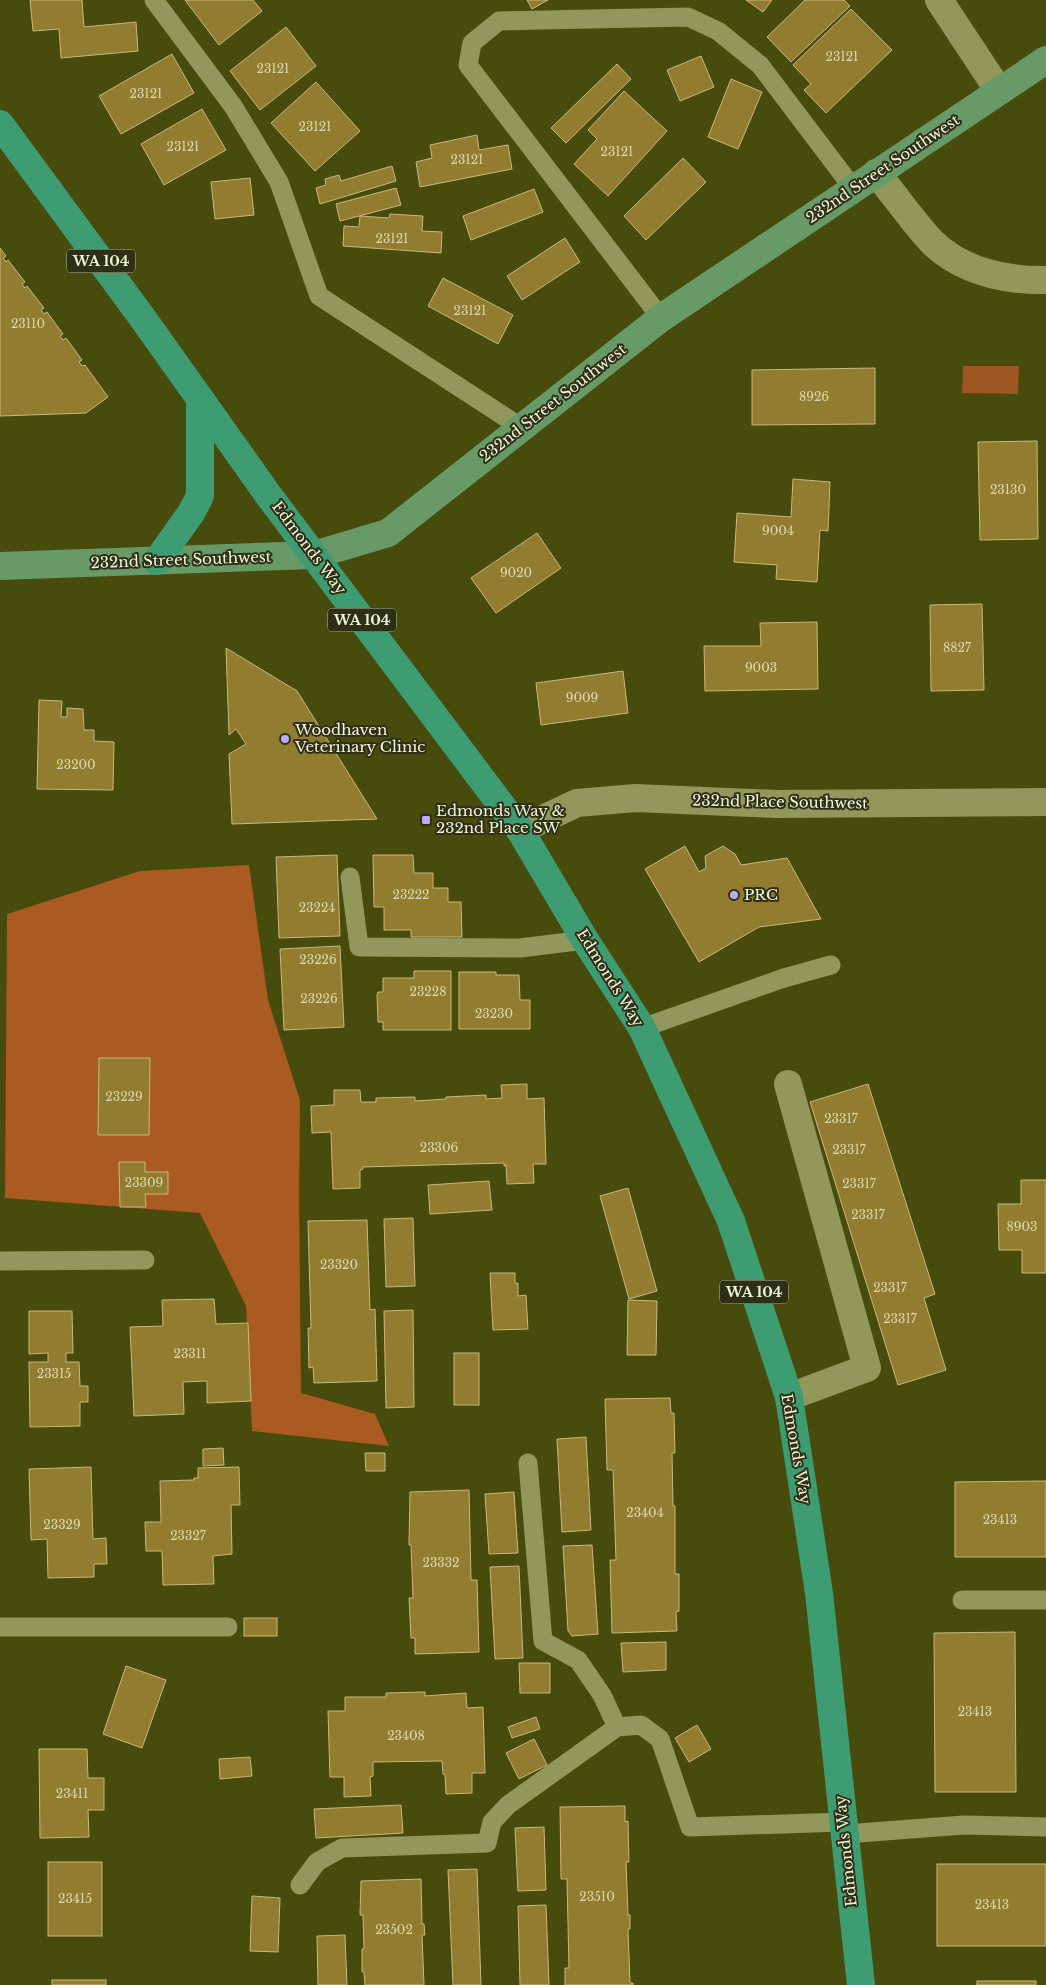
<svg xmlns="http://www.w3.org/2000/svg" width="1046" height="1985" font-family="'Libre Baskerville',serif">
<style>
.green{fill:#9e5722}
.forest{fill:#a95b22}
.building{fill:#927c30;stroke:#cbb87d}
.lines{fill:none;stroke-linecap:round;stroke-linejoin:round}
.lane{stroke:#92975c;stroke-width:19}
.street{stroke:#92975c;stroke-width:28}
.secondary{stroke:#689a67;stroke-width:28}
.primary{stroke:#3e9c73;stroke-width:28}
.poi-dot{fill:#baaaf7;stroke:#2d2f16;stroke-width:2}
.labels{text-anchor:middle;stroke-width:4;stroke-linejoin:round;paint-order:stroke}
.number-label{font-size:12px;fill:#dad8ad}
.shield{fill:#2d2f16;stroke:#b7ba9d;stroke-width:1}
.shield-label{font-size:14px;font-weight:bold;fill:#f2f6d7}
.street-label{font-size:15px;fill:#f2f6d7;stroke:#2d2f16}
.poi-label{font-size:15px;fill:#f2f6d7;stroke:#2d2f16;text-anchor:start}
</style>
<rect width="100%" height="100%" fill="#474b0c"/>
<path class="green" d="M963,366H1019L1018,394L962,393Z"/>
<path class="forest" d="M249,865L268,1000L300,1100L299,1194L301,1393L375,1414L389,1446L252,1431L246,1306L200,1213L5,1198L7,914L140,871Z"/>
<g class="building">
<path d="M30,0H82L84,27L136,22L138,51L61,58L59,29L33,31Z"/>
<path d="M185,0H253L262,11L219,45Z"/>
<path d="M527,0H548L532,9Z"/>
<path d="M746,0H772L763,12Z"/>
<path d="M805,0H844L850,6L791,62L767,37Z"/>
<path d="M851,9L892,50L826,113L804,90L811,84L793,65Z"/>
<path d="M286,27L316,66L260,110L230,71Z"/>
<path d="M172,54L194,93L121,134L99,96Z"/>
<path d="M701,56L714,87L680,101L667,70Z"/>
<path d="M617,64L631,79L566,143L551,128Z"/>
<path d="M731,79L762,92L738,149L708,137Z"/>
<path d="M316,82L360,131L315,171L271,123Z"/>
<path d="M624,91L667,131L608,196L574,164L597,139L588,130Z"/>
<path d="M202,109L226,150L164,185L141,144Z"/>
<path d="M477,135L479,150L508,145L512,169L420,187L416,162L432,158L430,145Z"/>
<path d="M683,158L706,182L646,240L624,216Z"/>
<path d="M392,166L396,181L320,204L316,188L326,185L325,179L339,175L341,181Z"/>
<path d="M250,178L254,215L215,219L211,182Z"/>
<path d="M396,188L401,205L340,221L336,204Z"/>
<path d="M534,189L543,212L471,240L463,216Z"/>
<path d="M390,214L423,216L422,231L442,232L441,253L343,246L344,226L359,227L360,216L389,218Z"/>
<path d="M565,238L580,262L522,300L507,276Z"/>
<path d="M0,248L6,256L3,258L6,262L8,260L25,282L22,284L25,288L27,286L44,308L41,310L44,314L47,312L63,334L60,336L63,340L66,338L82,360L79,362L82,366L85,365L108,397L86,413L0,416Z"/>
<path d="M443,278L513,315L498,344L428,306Z"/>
<path d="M875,368V424L752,425V370Z"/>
<path d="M1037,441L1038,539L980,540L978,442Z"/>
<path d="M793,479L830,482L828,531L820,530L817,582L776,579L777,565L734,562L737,513L791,517Z"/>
<path d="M537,533L561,568L496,613L471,578Z"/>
<path d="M982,604L984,690L931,691L930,605Z"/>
<path d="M817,622L818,689L705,691L704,646H761L760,623Z"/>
<path d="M226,648L297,691L377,819L232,824L229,754L246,744L236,729L229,735Z"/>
<path d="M623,671L628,713L541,725L536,683Z"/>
<path d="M39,700L62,701L61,717H67V708L83,709L84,730H94V741L114,742L113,790L37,789Z"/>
<path d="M685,846L699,872L706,868L705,856L723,846L735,854L741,865L787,858L821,919L759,927L699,962L645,869Z"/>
<path d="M337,855L340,936L279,938L276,857Z"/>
<path d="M373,855H413L414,873H433V888H448V902H461L462,937H411V930H384V907H374Z"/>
<path d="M340,946L344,1027L284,1030L280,949Z"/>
<path d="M414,971H451V1030H383V1022H378L377,995L378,992H383V978H414Z"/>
<path d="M459,972H496V975H519L520,1000H530V1029H459Z"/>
<path d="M99,1058H150L149,1135H98Z"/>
<path d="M527,1084V1099L544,1098L546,1164H533L534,1183L507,1184L506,1165L504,1166V1163L363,1167V1169L360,1170V1188L333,1189L331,1132L312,1133L311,1106L334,1105V1090H360L361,1102H376V1098L415,1097V1101L446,1099V1097L486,1095V1099L502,1098L501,1085Z"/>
<path d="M868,1084L935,1294L924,1298L946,1370L898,1385L810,1102Z"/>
<path d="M119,1162H145V1172H168V1194H145L146,1207H120Z"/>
<path d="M1021,1180H1046V1273H1022V1250H999L998,1204H1021Z"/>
<path d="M489,1181L492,1210L430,1214L428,1185Z"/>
<path d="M628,1188L657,1291L629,1299L600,1196Z"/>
<path d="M413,1218L415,1286L386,1287L384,1219Z"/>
<path d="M367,1220L370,1310L375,1309L377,1381L314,1383L313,1367L309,1368L308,1328H311L308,1221Z"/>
<path d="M490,1273H515V1283H518V1296L526,1295L528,1329L493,1330Z"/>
<path d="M214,1299L216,1324L248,1323L251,1401L207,1403V1381L183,1382L184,1414L134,1416L130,1327L163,1326L162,1300Z"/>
<path d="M628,1300L657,1301L656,1355H627Z"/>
<path d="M413,1310L414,1407L386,1408L384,1311Z"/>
<path d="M29,1311H72L73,1353H66V1362H79L80,1386H88V1402H80V1426L30,1427L29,1362H48V1353L29,1354Z"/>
<rect x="454" y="1353" width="25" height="52"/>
<path d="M670,1398L671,1413H674L675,1453H672L673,1506H675V1574H679V1611L676,1612L677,1631L612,1633L610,1560H616L613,1470H607L605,1399Z"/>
<path d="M586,1437L591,1530L562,1532L557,1439Z"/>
<path d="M223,1448L224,1465L203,1466V1449Z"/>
<path d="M365,1453H385V1471H366Z"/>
<path d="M91,1467L93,1539L106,1538L107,1564H94V1577L48,1578L47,1539L31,1540L29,1469Z"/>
<path d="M239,1467L240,1505H231L232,1554L213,1556L214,1584L163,1585L162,1551H146L145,1522H161L160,1481L194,1480V1478H198V1468Z"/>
<path d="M1046,1481V1557H955V1482Z"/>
<path d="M469,1490L471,1580H477L479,1652L415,1654V1638H411L409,1598H413L411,1545H409L410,1492Z"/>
<path d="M514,1492L518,1553L489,1554L485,1494Z"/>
<path d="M592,1545L598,1634L572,1636L568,1631L563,1546Z"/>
<path d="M519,1566L523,1658L495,1659L490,1567Z"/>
<rect x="244" y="1618" width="33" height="18"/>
<path d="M1015,1632L1016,1792H935L934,1633Z"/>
<path d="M666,1642V1670L623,1672L621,1643Z"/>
<path d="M519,1663H550V1693H520Z"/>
<path d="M126,1666L166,1680L142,1748L103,1734Z"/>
<path d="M425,1692V1696L466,1693L467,1708L483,1707L485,1773H472V1793L446,1794L445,1774H443L442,1761L373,1762V1776L370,1777L371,1796L344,1797V1777H330L328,1711H345V1697H386V1693Z"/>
<path d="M536,1717L540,1729L512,1738L508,1727Z"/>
<path d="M697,1725L711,1749L689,1762L675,1738Z"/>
<path d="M534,1739L547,1765L519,1779L506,1753Z"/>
<path d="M39,1749H87L88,1778H104V1810H88L89,1837L40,1838Z"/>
<path d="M250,1757L252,1776L220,1779L219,1759Z"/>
<path d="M401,1805L403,1833L316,1838L314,1809Z"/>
<path d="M625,1806V1822L628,1821L629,1862H626L628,1915H630V1929H628L630,1983H633V1985H565V1968H569L567,1879H561L560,1807Z"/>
<path d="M544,1827L546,1890L518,1891L515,1828Z"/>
<rect x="48" y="1862" width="54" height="74"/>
<rect x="937" y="1864" width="109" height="82"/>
<path d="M477,1869L481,1985H453L448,1870Z"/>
<path d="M421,1879L422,1924H424L425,1935H422L424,1985H365L364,1972H362V1949H364L363,1915H360L361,1881Z"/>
<path d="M252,1896L280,1898L278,1952L250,1951Z"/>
<path d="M546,1905L549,1985H520L518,1906Z"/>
<path d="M345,1935L347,1985H318L317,1936Z"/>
<rect x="52" y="1980" width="54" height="5"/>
<rect x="977" y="1981" width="59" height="4"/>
</g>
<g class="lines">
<g class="lane">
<path d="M154,0L233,106L279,182L319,296L522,428"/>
<path d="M661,318L468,65L472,43L499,21L688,17L718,31L760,65L853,188"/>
<path d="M350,877L359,947L520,948L585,940"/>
<path d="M642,1028L784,978L831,965"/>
<path d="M0,1261L145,1260"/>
<path d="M528,1463L543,1641L578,1660L602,1695L617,1727"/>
<path d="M962,1600H1046"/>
<path d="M0,1627H228"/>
<path d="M845,1834L964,1825L1046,1827"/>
<path d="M300,1885L317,1862L342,1848L487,1843L492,1822L508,1805L617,1727L641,1725L660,1739L690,1827L843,1822"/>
</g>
<g class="street">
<path d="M939,0L999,91"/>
<path d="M876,173C895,195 912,221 932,242C961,271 1006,281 1046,280"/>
<path d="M520,830L577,803L635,798L777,804L1046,802"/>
<path d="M788,1084L867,1368L789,1397"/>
</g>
<path class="secondary" d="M0,566L314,555L388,533L661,318L1046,60"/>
<g class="primary">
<path d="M0,124L144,320L269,496L520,830L585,940L642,1028L731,1221L789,1397L819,1593L861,1985"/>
<path d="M157,561L191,513L200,496V399"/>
</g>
</g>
<g class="poi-dot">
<circle cx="285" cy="739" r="5"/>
<rect x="421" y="815" width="10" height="10" rx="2.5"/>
<circle cx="734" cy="895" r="5"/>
</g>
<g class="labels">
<g class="number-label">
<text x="842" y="61">23121</text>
<text x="273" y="73">23121</text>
<text x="146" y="98">23121</text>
<text x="315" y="131">23121</text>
<text x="183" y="151">23121</text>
<text x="617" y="156">23121</text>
<text x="467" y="164">23121</text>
<text x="392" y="243">23121</text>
<text x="470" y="315">23121</text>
<text x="28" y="328">23110</text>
<text x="814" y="401">8926</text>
<text x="1008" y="494">23130</text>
<text x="778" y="535">9004</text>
<text x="516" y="577">9020</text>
<text x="957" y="652">8827</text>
<text x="761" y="672">9003</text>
<text x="582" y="702">9009</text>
<text x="76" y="769">23200</text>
<text x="411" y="899">23222</text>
<text x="317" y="912">23224</text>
<text x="318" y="964">23226</text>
<text x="428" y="996">23228</text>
<text x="319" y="1003">23226</text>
<text x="494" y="1018">23230</text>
<text x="124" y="1101">23229</text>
<text x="841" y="1123">23317</text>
<text x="439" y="1152">23306</text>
<text x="849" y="1154">23317</text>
<text x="144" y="1187">23309</text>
<text x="859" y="1188">23317</text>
<text x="868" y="1219">23317</text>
<text x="1022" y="1231">8903</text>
<text x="339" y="1269">23320</text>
<text x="890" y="1292">23317</text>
<text x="900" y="1323">23317</text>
<text x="190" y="1358">23311</text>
<text x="54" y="1378">23315</text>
<text x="645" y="1517">23404</text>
<text x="1000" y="1524">23413</text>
<text x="62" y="1529">23329</text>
<text x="188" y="1540">23327</text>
<text x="441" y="1567">23332</text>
<text x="975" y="1716">23413</text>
<text x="406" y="1740">23408</text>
<text x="72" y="1798">23411</text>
<text x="597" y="1901">23510</text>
<text x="75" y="1903">23415</text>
<text x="992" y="1909">23413</text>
<text x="394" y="1934">23502</text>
</g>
<g class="shield">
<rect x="67" y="249.5" width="68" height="23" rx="4"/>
<rect x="328" y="608.5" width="68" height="23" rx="4"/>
<rect x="720" y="1280.5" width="68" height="23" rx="4"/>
</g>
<g class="shield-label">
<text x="101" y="266">WA 104</text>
<text x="362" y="625">WA 104</text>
<text x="754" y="1297">WA 104</text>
</g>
<g class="street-label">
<text transform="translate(883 169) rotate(-34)" y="5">232nd Street Southwest</text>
<text transform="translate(553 403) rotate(-38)" y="5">232nd Street Southwest</text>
<text transform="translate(309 548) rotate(53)" y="5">Edmonds Way</text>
<text transform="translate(181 560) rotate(-2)" y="5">232nd Street Southwest</text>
<text transform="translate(780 802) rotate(1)" y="5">232nd Place Southwest</text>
<text transform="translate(610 978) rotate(58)" y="5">Edmonds Way</text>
<text transform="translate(796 1449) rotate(80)" y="5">Edmonds Way</text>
<text transform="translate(846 1851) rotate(-96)" y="5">Edmonds Way</text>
</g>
<g class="poi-label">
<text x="295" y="735">Woodhaven<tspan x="295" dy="17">Veterinary Clinic</tspan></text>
<text x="436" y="816">Edmonds Way &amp;<tspan x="436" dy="17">232nd Place SW</tspan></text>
<text x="744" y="900">PRC</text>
</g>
</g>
</svg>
